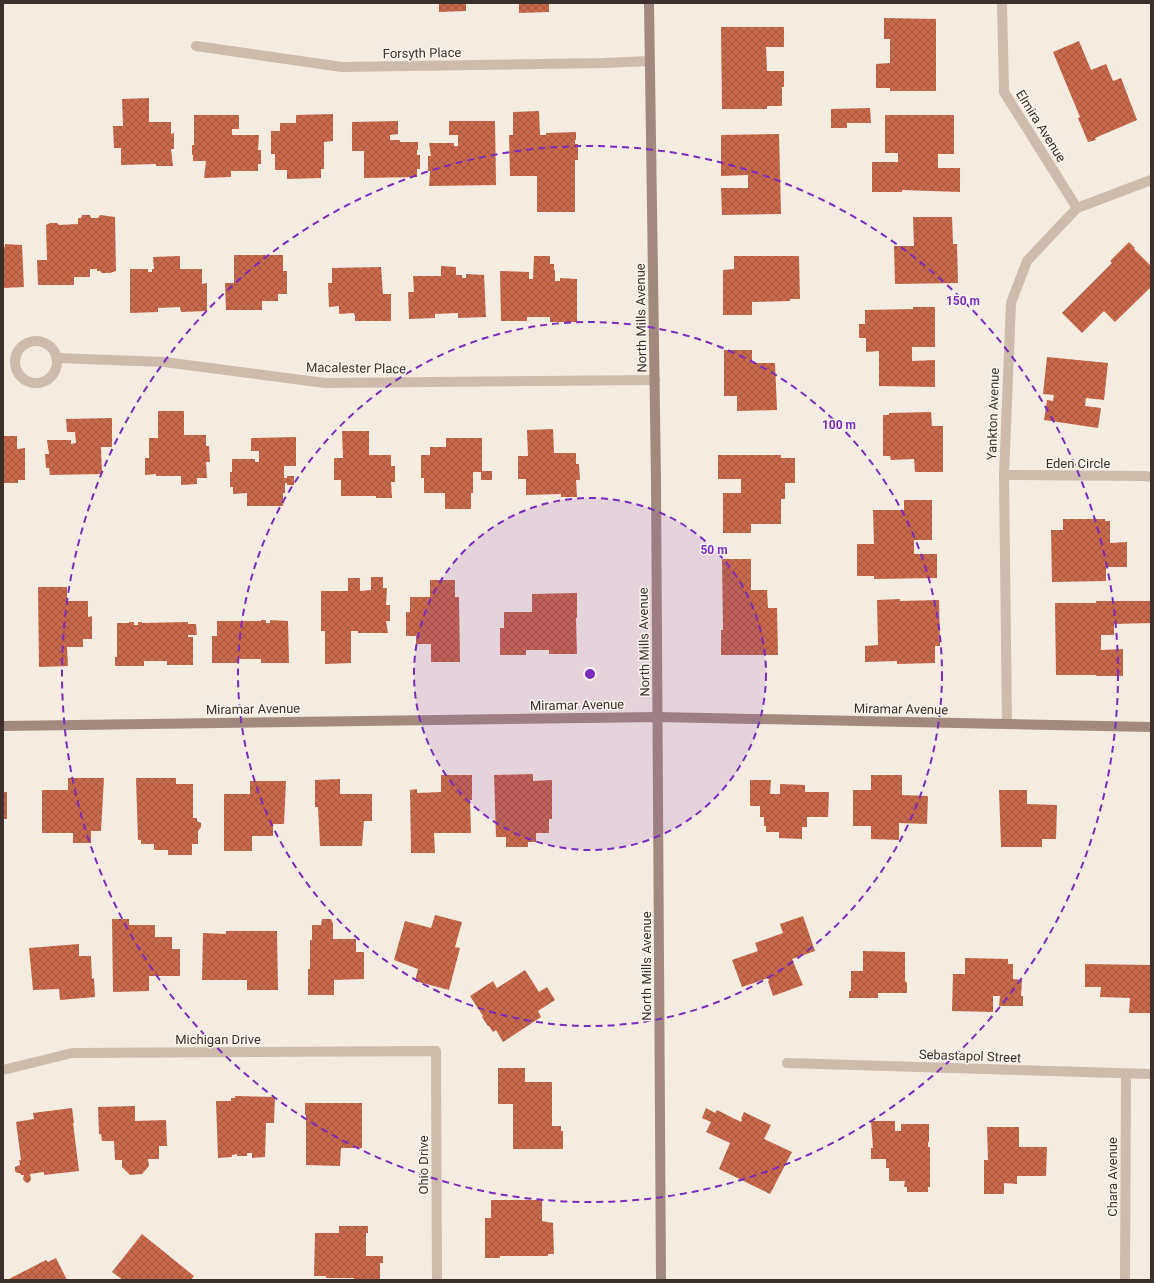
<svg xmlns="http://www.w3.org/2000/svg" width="1154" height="1283" font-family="Roboto,sans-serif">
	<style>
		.building { fill: url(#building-cross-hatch) }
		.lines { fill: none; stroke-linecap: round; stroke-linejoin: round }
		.street { stroke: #cdbbac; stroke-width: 10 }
		.secondary { stroke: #a18a7d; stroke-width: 10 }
		.ring { fill: none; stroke: #7b2cbf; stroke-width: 2; stroke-dasharray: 7 5 }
		.labels { text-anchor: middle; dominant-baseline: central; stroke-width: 3; stroke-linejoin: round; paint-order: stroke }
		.street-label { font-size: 13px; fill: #3b302b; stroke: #fbf5ee }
		.centre { fill: #7b2cbf; stroke: #fbf5ee; stroke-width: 2 }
		.ring-label { font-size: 12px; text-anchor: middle; font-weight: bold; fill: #7b2cbf; stroke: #fbf5ee; stroke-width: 3; stroke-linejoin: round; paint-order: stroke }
	</style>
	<defs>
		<pattern id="building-cross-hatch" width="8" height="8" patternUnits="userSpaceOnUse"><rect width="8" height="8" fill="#c8694b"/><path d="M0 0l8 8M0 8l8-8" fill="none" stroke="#a4573f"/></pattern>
	</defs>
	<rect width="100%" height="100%" fill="#f4ebe1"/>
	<g class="building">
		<path d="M439,3H466V11L439,12Z"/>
		<path d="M519,3H549V12L519,13Z"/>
		<path d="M884,18L936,19V91H890V88H876V64L890,63V39H884Z"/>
		<path d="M721,27H784V47H766L767,71H784V87H782V106H767V109H722Z"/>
		<path d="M1079,41L1091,70L1106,64L1113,81L1121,78L1137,120L1095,138L1096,140L1088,142L1078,118L1080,117L1053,52Z"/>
		<path d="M149,98V122H171V134L174,133V149H171L173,166H156V164L121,165V148H114L113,126H123L122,99Z"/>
		<path d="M870,108L871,123H847V128H831V109Z"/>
		<path d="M539,111L540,135H546V133L576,132V140H575V144H578V160H575V212H537V176H510L509,135H513V112Z"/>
		<path d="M333,114V141L324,142V169H321V178L287,179V170H275V154H271V131H280V123H296V115Z"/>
		<path d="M194,115H239V129H232V135H259L258,150H261V164H258V171H231V177L204,178L206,161H193V155H192V145H194Z"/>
		<path d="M885,115H954V154H938V168H960V192L902,190V192H872V162H898V153H885Z"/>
		<path d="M398,121V134L390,135V140H400V142H418V150H417V155H420V169H417V177L364,178V151H352V122Z"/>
		<path d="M449,121H495L496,185L429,186L430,171H428V156H431L429,143H454V146H458V135H449Z"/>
		<path d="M779,134L781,214L722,215L721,188H748V175L721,176V135Z"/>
		<path d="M82,215H90L91,218H98L100,215L115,217L116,271L110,273H102L100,271H97V269H90V277H74V285H38L37,260H47L46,225L50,223H57L59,225L78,224V218H81Z"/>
		<path d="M913,217H952L953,244H957L958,283L895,284L894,246H914Z"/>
		<path d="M1129,242L1135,248L1134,249L1151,266V287L1115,322L1104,311L1082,333L1062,313L1112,263L1110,261Z"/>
		<path d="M5,244L22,245L24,287L3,288V247H5Z"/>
		<path d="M234,255H283V271H287V294H278V301H262V310H226L225,283H234Z"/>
		<path d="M180,256V269H202V284L207,283V311L181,312L180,307L158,308V312L130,313V269H148V272H152V269H154L153,257Z"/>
		<path d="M534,256H550V264H554V270H555V281H560V278L577,279V322H550V317H527V321H501L500,271L529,272V279H533Z"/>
		<path d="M734,256H799L800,299H790V301L752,302V315H723V270L734,269Z"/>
		<path d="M441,266L456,267V275H462V278H466V274L484,275L486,317L458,318V313L435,314V318L409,319L408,292H414L413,276H441Z"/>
		<path d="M381,267L383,294H391V321H355V315H354V313L339,314V306L329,307L328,283H332V268Z"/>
		<path d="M913,307H935V347H912V361L935,360V387L879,386V351L866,352V338H859V324H865V310L913,309Z"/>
		<path d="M724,350H752V363H775L777,410L737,411V396H724Z"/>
		<path d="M1047,357L1108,363L1104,400L1086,398L1085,406L1101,408L1098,428L1044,420L1047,400L1053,401L1054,395L1043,394Z"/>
		<path d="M158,411H184V435H206V446H209L210,462H206L207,478H197V484L181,485V476H156V474L145,475V458H149V438H158Z"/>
		<path d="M931,412L932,426H943V472H915L914,459L891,460L890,456H883V415H889V413Z"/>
		<path d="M112,418V447H101L102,474L50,475L49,468H46L45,454H49L47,440H71V444L76,443L75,432H67L66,419Z"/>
		<path d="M553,429L554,453H576V464H579L580,480H576L577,497H561V494L526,495V479H518V456H528L527,430Z"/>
		<path d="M342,431H369V455H391V466H395V482H391L392,498H376V496H341V480H334V458H343Z"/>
		<path d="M3,436H17V449L25,448V480H18V483H3Z"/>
		<path d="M296,437V466H284V478H287V476H294V485H287V483H285V493H283V506H247V493L233,494V487H230V472H232V459H255V462H259V451H251V438Z"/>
		<path d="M446,438H482V471H492V480H481V472H473V493H471V509H445V493H424V478H421V455H430V447H446Z"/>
		<path d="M718,455H781V458H795V483H785V499H781V524H751V533H723V493H741V479H718Z"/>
		<path d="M904,500H932V540H914V554H937V578L874,579V576H857V544H874L873,510H904Z"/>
		<path d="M1063,519H1105V521H1110V543L1127,542V567H1106V581L1052,582L1051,530H1063Z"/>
		<path d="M722,559H751V590H767L768,608H777L778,655H721V630H723Z"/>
		<path d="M371,577H383V588H387L386,605H390V621H386L388,633H358V631H351V663L325,664V631H321V591H348V578H360V591L371,590Z"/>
		<path d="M430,580H455V597H459L460,662H431V644H416V636H406V612H410V597H430Z"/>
		<path d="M38,587H67V601H88V617L92,616V639H83V647H67L68,666L39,667Z"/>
		<path d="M577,593V618H576L577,654H549V650H526V655H500V628H504V612H532V594Z"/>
		<path d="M900,599V601L939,600L940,646H935V663L897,664V661L865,662V646L878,645L877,600Z"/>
		<path d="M1096,601H1151V623L1114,624V635H1101V650L1123,649V676H1096V675H1056L1055,603H1096Z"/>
		<path d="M261,620H266V623H270V620L288,621L289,663H261V659H238V663H212V636H217V621H261Z"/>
		<path d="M129,622H134V625H138V622H142V623L188,622V624H196L197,635H188V637H193V665H167V661H144V666H115V657H117V623H129Z"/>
		<path d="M533,774V781L552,780V819H549V833H536V842H528V847H506V837H496L494,775Z"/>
		<path d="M441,775H472V800H470L471,833H434L435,853H411L410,790L417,789V793L441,792Z"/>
		<path d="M871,775H902V795L928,796L927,824L899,823V840L871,839V826H853V790H871Z"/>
		<path d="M68,778H104L101,831H91V843H73V833H42V790H68Z"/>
		<path d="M136,778H176V784H193V818H197V821L201,823V827L198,831V844H192V855H168V850H154V844H141V840H138Z"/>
		<path d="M340,779V794H372V821H364L362,846H320L318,807H315V780Z"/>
		<path d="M750,780H771L770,794H780V784L805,785V792H829L828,817H807V827H802V839L779,838V832H766V826H764V817H760V806H750Z"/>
		<path d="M250,781H286L284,824H273V836H252V851H224V794H250Z"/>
		<path d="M999,790H1027V804L1057,805L1056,839H1042V847H1001Z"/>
		<rect x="3" y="792" width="4" height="27"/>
		<path d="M435,915L462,922L455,947L460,948L449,990L415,981L418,969L394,960L405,921L431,928Z"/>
		<path d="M803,916L815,951L792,959L803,985L773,996L768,981H769L768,978L742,987L732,960L758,951L755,943L783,933L780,924Z"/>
		<path d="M112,919H129V925H155V937H172V949H180V976H149V991L113,992Z"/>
		<path d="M322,919H331L333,924V939H356V952H364V979L334,980V995H308V969H310V940H312V925H321Z"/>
		<path d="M226,931H277L278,990H247V980H202L203,933L226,934Z"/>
		<path d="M79,944V956H91L92,979L94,978L95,997L60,1000L59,989L33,990L29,948Z"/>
		<path d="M863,951L905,952V981L907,983V993H878V998H849V991H851V971H863Z"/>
		<path d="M965,958L1008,959V964H1013V979L1022,980L1021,996H1023V1006H999L1000,996H993V1012L952,1011L953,974H965Z"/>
		<path d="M1085,964L1151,965V1013H1129L1130,998L1100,997L1101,987H1085Z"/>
		<path d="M525,970L539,992L547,987L555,1000L538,1011L541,1017L503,1042L496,1030L493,1032L489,1026H488L482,1017L483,1016L470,996L493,981L497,988Z"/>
		<path d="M498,1068H525V1082H552V1126H561V1131H563V1149H513V1104H498Z"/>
		<path d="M235,1096L275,1097L274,1123H266L265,1157L252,1158V1153H247V1156H237V1154L232,1155V1157L218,1158L216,1101H231V1098H235Z"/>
		<path d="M305,1103H362V1148H341L340,1166L306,1165V1115H305Z"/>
		<path d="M135,1106V1121L166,1120L167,1146H159V1159H148L149,1166L142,1174L130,1175L122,1167V1160H115L114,1141H102L101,1134H99L98,1107Z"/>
		<path d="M72,1108L74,1123H73L79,1171L44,1175V1172L30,1174L31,1180L28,1183L25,1182L23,1179L24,1175H21L20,1173H17L15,1171V1167L20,1165L19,1160H21L16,1122L34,1119L33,1113Z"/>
		<path d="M706,1108L715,1113L717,1110L741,1122L742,1120L741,1119L744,1112L771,1125L764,1139L792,1152L770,1194L719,1169L730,1143L706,1132L711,1122L702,1118Z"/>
		<path d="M871,1121H895V1131H901V1124H929V1142H928V1147H930V1187H928V1192H907V1187H904L905,1181H889V1168H886V1159H871V1148H873Z"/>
		<path d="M987,1127H1019V1147H1047L1046,1176H1017V1184L1004,1183V1194H984V1160H988Z"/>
		<path d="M491,1200H542V1221L553,1223L554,1254H548V1256H500V1258H485V1218H491Z"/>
		<path d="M339,1226H368V1233H366V1256H383V1263H380V1280H354V1278H326V1276H314L315,1233H339Z"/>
		<path d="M142,1234L194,1276L191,1280H123L112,1272Z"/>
		<path d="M56,1258L67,1280H7L46,1260L48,1262Z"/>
	</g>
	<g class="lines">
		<g class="street">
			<path d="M1002,3L1004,92L1077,208"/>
			<path d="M196,46L342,67L605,63L649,61"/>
			<circle cx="36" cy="362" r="21"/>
			<path d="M57,358L164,362L325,383L655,380"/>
			<path d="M1004,475L1145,476L1151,477"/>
			<path d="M1007,724L1004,475L1011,303L1027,261L1077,208L1151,180"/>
			<path d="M787,1063L1151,1074"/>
			<path d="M3,1070L72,1053L436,1051L437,1280"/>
			<path d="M1125,1280L1126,1074"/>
		</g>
		<g class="secondary">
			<path d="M649,3L656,480L661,1280"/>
			<path d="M3,726L658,717L1151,727"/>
		</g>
	</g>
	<circle cx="590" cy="674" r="176" fill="#7b2cbf" fill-opacity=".12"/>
	<g class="ring">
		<circle cx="590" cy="674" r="176"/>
		<circle cx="590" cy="674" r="352"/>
		<circle cx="590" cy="674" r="528"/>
	</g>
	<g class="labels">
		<g class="street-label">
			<text transform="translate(422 53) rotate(-1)">Forsyth Place</text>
			<text transform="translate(1041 126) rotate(58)">Elmira Avenue</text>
			<text transform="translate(641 318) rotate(-91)">North Mills Avenue</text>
			<text transform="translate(356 368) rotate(1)">Macalester Place</text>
			<text transform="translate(993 414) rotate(-88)">Yankton Avenue</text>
			<text x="1078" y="463">Eden Circle</text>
			<text transform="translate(644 642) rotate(-91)">North Mills Avenue</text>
			<text transform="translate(577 705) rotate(-1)">Miramar Avenue</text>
			<text transform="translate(253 709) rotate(-1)">Miramar Avenue</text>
			<text transform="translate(901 709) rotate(1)">Miramar Avenue</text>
			<text transform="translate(646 966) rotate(-90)">North Mills Avenue</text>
			<text x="218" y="1039">Michigan Drive</text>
			<text transform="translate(970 1056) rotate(2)">Sebastapol Street</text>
			<text transform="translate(423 1165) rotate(-90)">Ohio Drive</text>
			<text transform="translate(1112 1177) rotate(-90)">Chara Avenue</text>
		</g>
	</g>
	<circle cx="590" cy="674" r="6" class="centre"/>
	<g class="ring-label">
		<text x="963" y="305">150 m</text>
		<text x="839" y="429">100 m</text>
		<text x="714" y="554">50 m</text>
	</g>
	<rect width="1154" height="1283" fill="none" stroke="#3b302b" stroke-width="8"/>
</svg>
